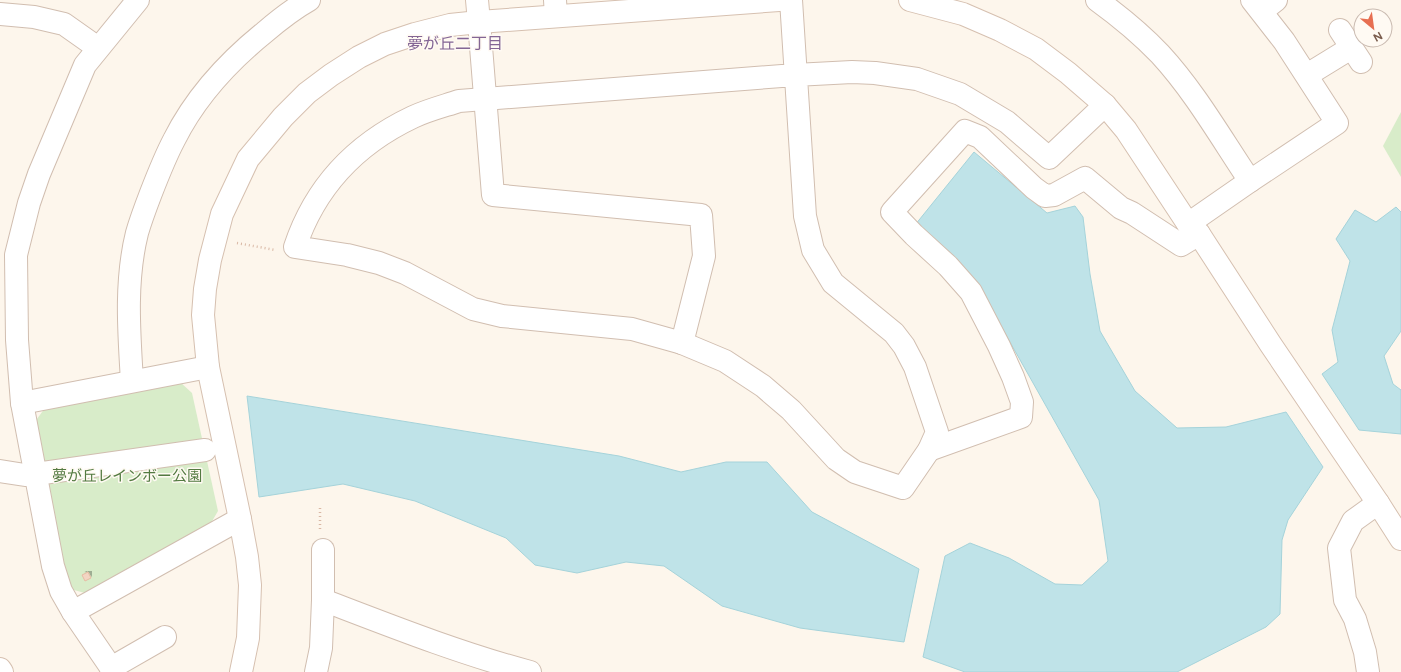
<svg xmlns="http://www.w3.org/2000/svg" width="1401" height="672" font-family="Figtree,'Noto Sans JP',sans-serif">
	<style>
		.green { fill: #d8ecc9 }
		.water { fill: #bfe3e8; stroke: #a5d3da }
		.building { fill: #f3d5c3; stroke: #e6bba3; filter: url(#shadow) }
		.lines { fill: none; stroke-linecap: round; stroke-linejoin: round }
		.street-casing { stroke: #d1beb0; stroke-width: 24 }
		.secondary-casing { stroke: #d6c0b0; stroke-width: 24 }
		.path { stroke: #d9b8a5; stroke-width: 2.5; stroke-dasharray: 1 3; stroke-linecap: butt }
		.street { stroke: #fff; stroke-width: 22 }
		.secondary { stroke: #fff; stroke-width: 22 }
		.labels { text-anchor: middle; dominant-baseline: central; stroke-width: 3; stroke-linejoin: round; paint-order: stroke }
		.park-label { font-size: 15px; fill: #537a41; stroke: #fffaf3 }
		.neighbourhood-label { font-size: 16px; fill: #846695; stroke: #fffaf3 }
	</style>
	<defs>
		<filter id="shadow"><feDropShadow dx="3.5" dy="-3.5" stdDeviation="0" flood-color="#0004"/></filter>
	</defs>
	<rect width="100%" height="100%" fill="#fdf6ec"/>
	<g class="green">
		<path d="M1401,112V177L1383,146Z"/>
		<path d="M180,382L192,393L218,511L211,523L85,593L70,589L60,559L34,423L45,408Z"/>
	</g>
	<g class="water">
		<path d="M974,152L1047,213L1075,206L1083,217L1090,274L1100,331L1135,391L1177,428L1226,427L1286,412L1323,467L1288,520L1282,540L1280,614L1266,627L1177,672H965L923,657L945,556L970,543L1009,558L1055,584L1082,585L1108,561L1099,500L975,280L915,225Z"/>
		<path d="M1396,207L1401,212V331L1384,356L1393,384L1401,390V434L1359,430L1322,374L1338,362L1332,330L1350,261L1336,239L1355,210L1376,222Z"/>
		<path d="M247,396L619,456L681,472L726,462H767L812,512L919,569L904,642L800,628L722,606L664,566L626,562L577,573L535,565L506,538L415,501L343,484L259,497Z"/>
	</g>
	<path class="building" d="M88,572L91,578L85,581L82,575Z"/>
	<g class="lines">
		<defs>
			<g id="street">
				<path d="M555,0L556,16"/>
				<path d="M791,0L805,216L813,250L833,283L894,333L904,346L915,367L937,432L929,450L903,488L855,472L836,459L791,410L763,386L725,361L682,343L632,329L502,316L473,309L405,273L379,263L347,255L295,247C315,187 356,144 413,117C428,110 444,106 459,101L795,75L852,72L875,73L917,79L960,94L1007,122L1049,158L1105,105"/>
				<path d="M1097,0C1119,16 1141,34 1160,54C1195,92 1221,138 1250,181"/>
				<path d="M1262,11L1276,0"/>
				<path d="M0,14L34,17L64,24L98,48"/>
				<path d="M479,22L493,195L701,215L704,256L682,343"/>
				<path d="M1340,30L1361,62"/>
				<path d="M1307,75L1351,48"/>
				<path d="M1188,224L1250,181L1337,123L1284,41L1252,0"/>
				<path d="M132,381C129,332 125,281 137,233C141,219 146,206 151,193C158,175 165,157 174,140C195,98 229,61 265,32C279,20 293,9 309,0"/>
				<path d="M22,403L208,367"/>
				<path d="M929,450L1021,417L1022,402L1013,377L999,346L971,292L948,266L914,235L892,212L965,131L980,137L1034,188L1045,196L1054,195L1085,178L1121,208L1132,213L1181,245L1199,234"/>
				<path d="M0,471L25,475L36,474L205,450"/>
				<path d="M323,550V600"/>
				<path d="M73,612L240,519"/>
				<path d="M111,668L165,637"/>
				<path d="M114,672L73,612L61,591L53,566L22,403L17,340L16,255L29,203L39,174L85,65L138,0"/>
				<path d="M316,672L321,648L323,600C391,626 459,653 530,672"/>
				<path d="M1368,672L1365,652L1355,619L1345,600L1339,548L1353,521L1378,503"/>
			</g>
			<g id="secondary">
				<path d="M477,0L479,22"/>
				<path d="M910,0L963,14L1000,30L1036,49L1068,73L1105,105L1126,130L1188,224L1199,234L1271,345L1378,503L1401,539"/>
				<path d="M0,669L2,672"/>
				<path d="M241,672L248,638L250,585L247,557L240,519L208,367L203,315L205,289L210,260L222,214L248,159L283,117L307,93L331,75L359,57L385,44L415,34L450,25L479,22L779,0"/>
			</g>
		</defs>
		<use href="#street" class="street-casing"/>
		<use href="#secondary" class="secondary-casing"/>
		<g class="path">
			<path d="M237,243L275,250"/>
			<path d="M320,508V530"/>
		</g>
		<use href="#street" class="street"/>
		<use href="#secondary" class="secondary"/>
	</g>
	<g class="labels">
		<g class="park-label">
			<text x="127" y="476">夢が丘レインボー公園</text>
		</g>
		<g class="neighbourhood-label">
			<text x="455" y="43">夢が丘二丁目</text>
		</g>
	</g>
	<g transform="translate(1373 28) rotate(151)"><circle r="19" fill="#fffaf3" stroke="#cabbb1"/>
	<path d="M0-3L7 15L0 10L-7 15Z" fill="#e76f51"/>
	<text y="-6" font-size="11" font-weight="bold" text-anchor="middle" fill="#7a5c4d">N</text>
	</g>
</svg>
